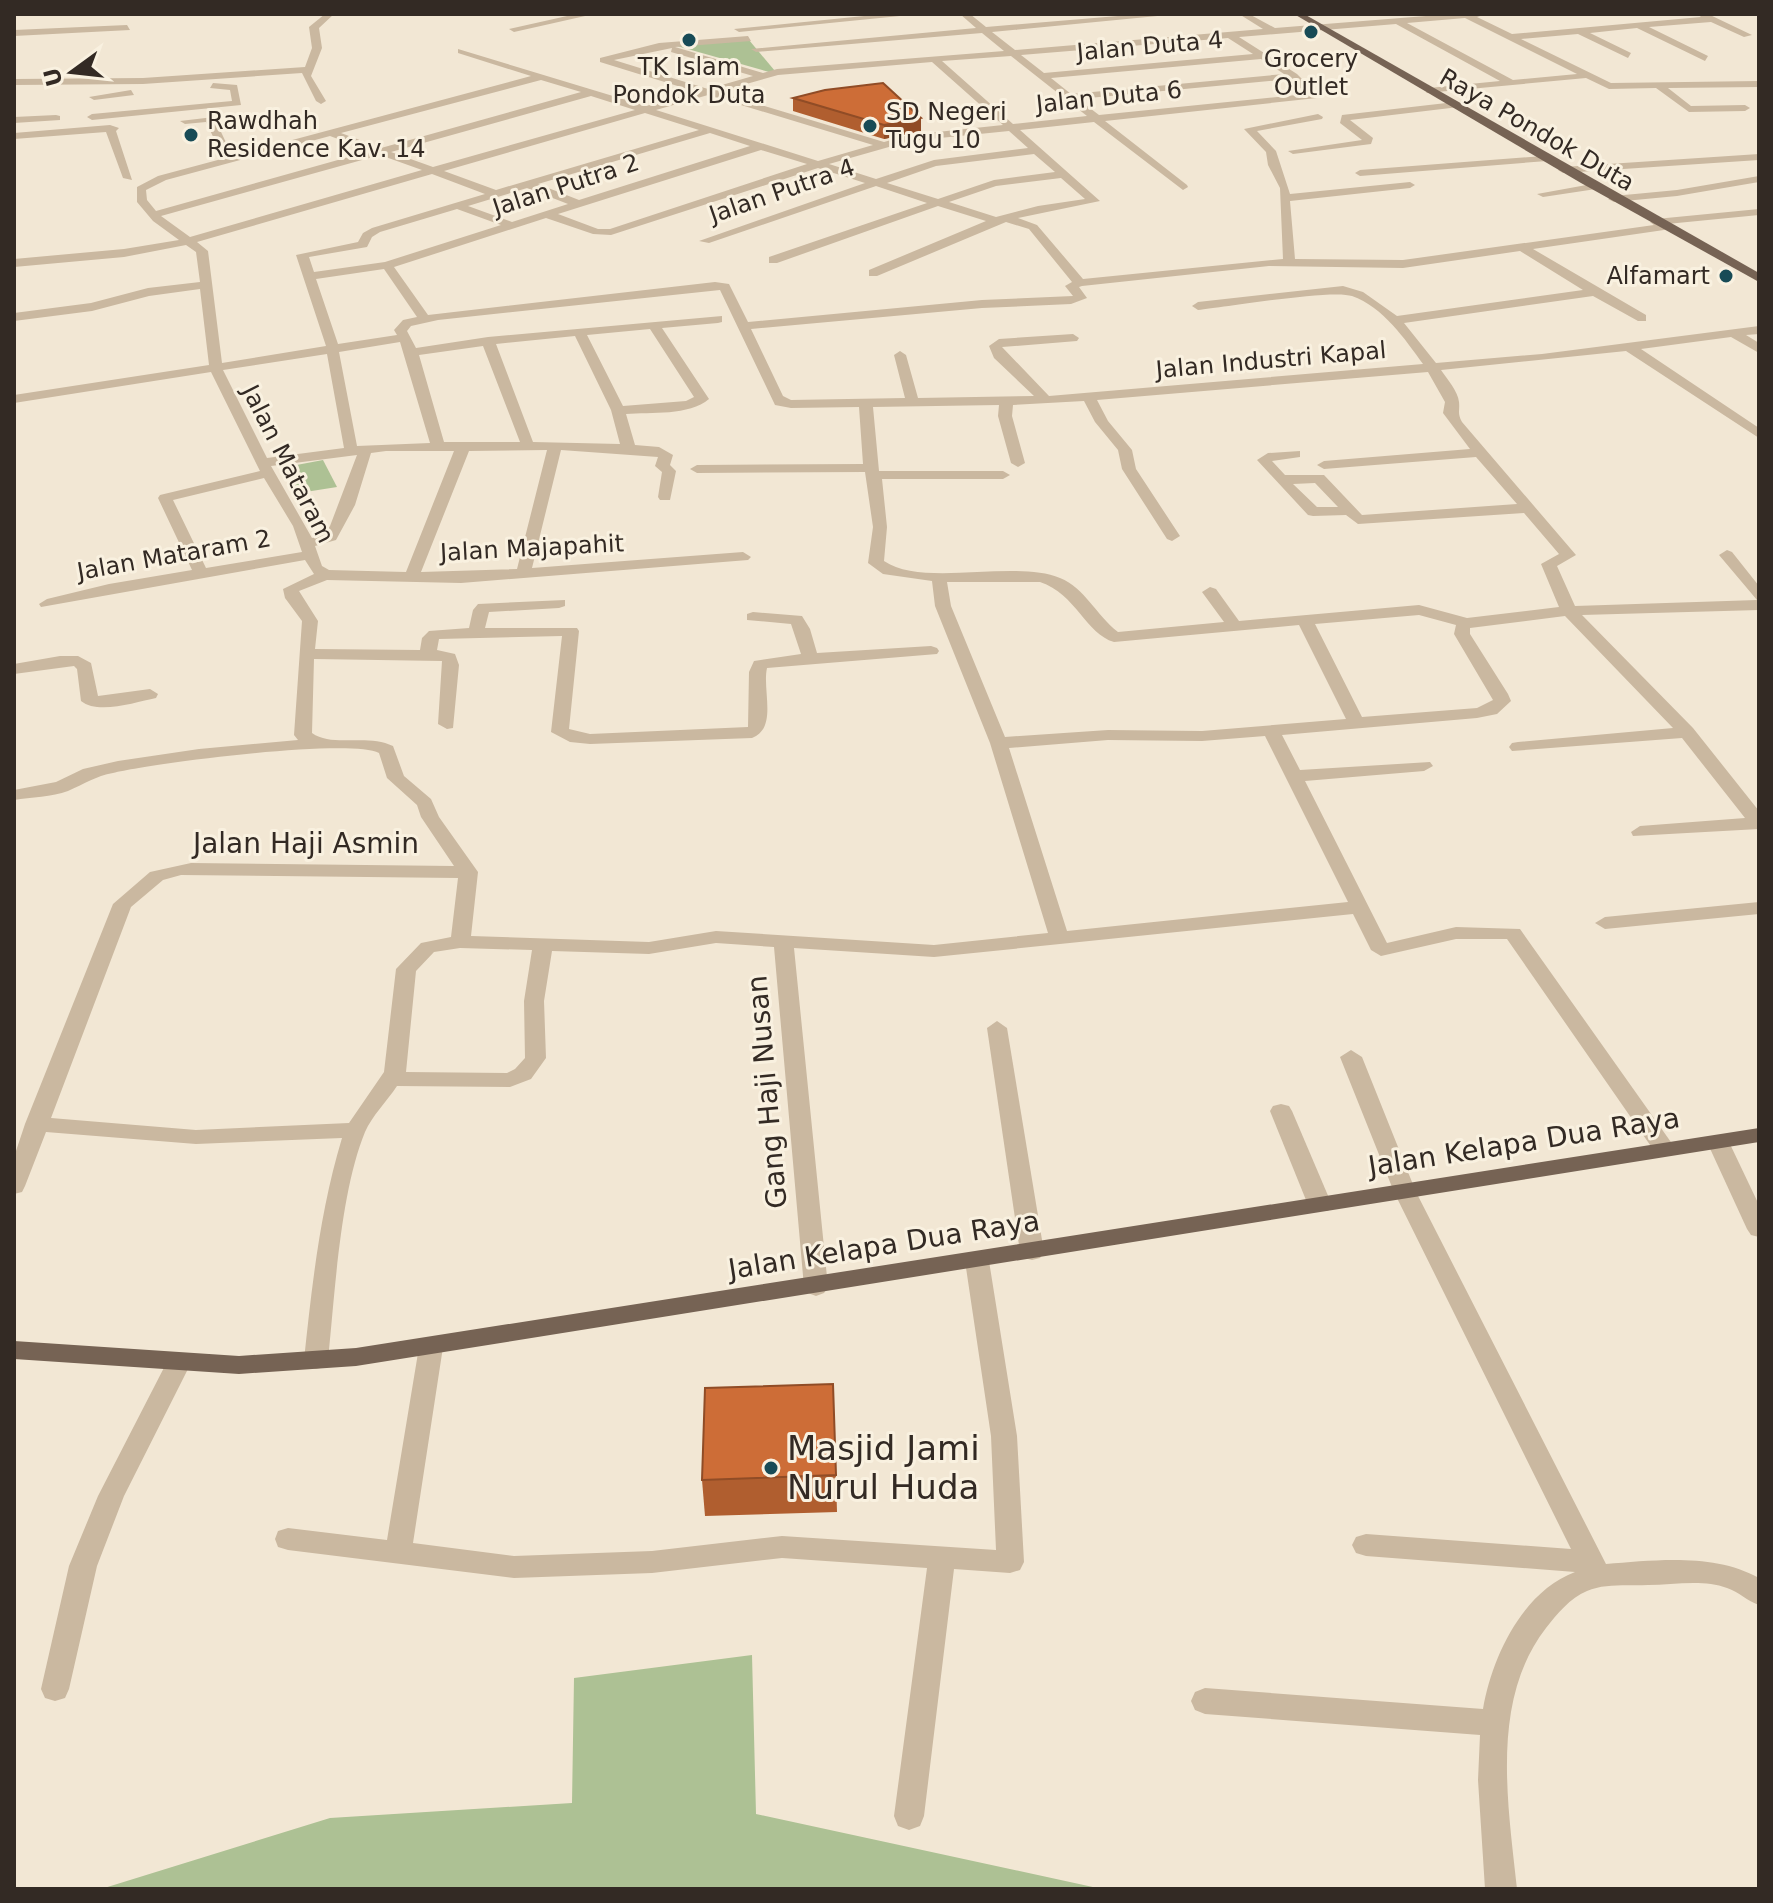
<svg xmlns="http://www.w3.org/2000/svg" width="1773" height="1903" font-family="'DejaVu Sans',sans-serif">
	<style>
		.green { fill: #adc194 }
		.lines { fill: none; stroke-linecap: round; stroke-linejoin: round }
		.minor { fill: #cab8a0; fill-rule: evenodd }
		.major { fill: #766354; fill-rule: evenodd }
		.wall { fill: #b05e2f }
		.shaded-wall { fill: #904c26 }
		.building { fill: #cd6d37; stroke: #904c26; stroke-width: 2 }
		.poi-dot { fill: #184b56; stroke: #f9f1e0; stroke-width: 3 }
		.labels { text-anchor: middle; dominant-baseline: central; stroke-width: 6; stroke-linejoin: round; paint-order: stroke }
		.far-street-label { font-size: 24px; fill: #332a24; stroke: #f9f1e0 }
		.far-poi-label { font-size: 24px; fill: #332a24; stroke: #f9f1e0 }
		.street-label { font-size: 28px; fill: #332a24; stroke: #f9f1e0 }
		.near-poi-label { font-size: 34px; fill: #332a24; stroke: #f9f1e0; text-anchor: start }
	</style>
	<rect width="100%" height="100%" fill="#f2e7d4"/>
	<g class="green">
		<path d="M749,40L775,71L769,72L677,46Z"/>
		<path d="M323,460L337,487L299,493L286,467Z"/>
		<path d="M752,1655L756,1814L1102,1889H101L330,1818L572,1803L574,1678Z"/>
	</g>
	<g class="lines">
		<g class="minor">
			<path d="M325,14H334L319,28L322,48L311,76L326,101L321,104L316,101L302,73L143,84L14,85V79L143,78L305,67L312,48L309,27Z"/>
			<path d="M576,14H594L514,32L509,29Z"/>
			<path d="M884,14H920L739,32L734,29Z"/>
			<path d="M960,14H970L986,27L1142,14H1178L992,32L1015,50L1263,29L1239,14H1249L1275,28L1451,14H1487L1477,17L1512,34L1701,17L1697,14H1708L1752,35L1744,37L1711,22L1649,27L1708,56L1705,61L1637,28L1590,33L1631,53L1628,58L1578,34L1521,39L1611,83L1759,81V87L1668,88L1691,106L1745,105L1750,108L1745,111L1689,112L1656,88L1609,89L1586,78L1426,93L1429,88L1500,81L1396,24L1239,37L1297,74L1317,94V98L1105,121L1187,185L1188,187L1183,190L1094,122L1020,130L1100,201L1018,218L1037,225L1083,279L1283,259L1280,188L1268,165L1266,152L1244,129L1318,114L1323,117L1322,119L1257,131L1276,151L1290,194L1410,182L1415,185L1410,188L1290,201L1295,259L1403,260L1654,225L1650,222L1656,219L1759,209V215L1667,224L1670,227L1664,230L1533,249L1646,315V321H1638L1593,296L1404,323L1436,363L1542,354L1759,326V334L1746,335L1759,343V353L1731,337L1641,349L1759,428V438L1626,351L1441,370C1447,379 1458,391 1459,402C1460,411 1457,413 1462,422L1576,555L1557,566L1575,606L1757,600L1719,555L1727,550L1732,552L1759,586V610L1582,615L1693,728L1759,811V829L1633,836L1631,832L1640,826L1745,818L1682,738L1512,751L1509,747L1512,743L1518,742L1673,728L1565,616L1470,628V634L1508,694L1511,701L1497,714L1477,718L1282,735L1300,770L1430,762L1433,766L1424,771L1305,781L1387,943L1456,927L1520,929L1673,1145L1676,1150L1673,1155H1657L1507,939H1456L1381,956L1371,950L1353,914L934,957L794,948L828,1287L824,1293L816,1296L808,1293L804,1287L774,947L716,943L649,954L552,951L544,1001L546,1058L531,1079L510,1087L397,1086C387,1101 372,1116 365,1132C340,1193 335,1293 328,1360L325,1367L316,1369L307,1367L304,1360C312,1285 320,1211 342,1138L196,1144L46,1132L25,1186L22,1192L14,1194V1157L25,1124L113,904L150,872L191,863L454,866L421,817L417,805L387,778L379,753C349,738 153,763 113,773C96,776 84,784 68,791C52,797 31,797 14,800V790L56,782L83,769L118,761L199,749L298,740L294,735L302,621L285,598L283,589L314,574L305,560L41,607L39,604L47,599L109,584L192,570L158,498L160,495L260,471L211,372L14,403V395L209,365L200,289L149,296L92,311L14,321V313L91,303L148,288L200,282L196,252L186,245L124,257L14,267V259L124,249L179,240L153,221L137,202V187L158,176L531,76L458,53V49L646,106L697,92L600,62V58L659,43L748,36L751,41L675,47L763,73L777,69L1004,51L982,33L756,52L751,49L976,28ZM1465,18L1577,74L1513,80L1407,23ZM1228,38L1253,54L1044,73L1021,55ZM672,48L671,52L753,76L708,89L614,60ZM1011,56L1087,116L1013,124L942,61ZM1261,59L1284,74L1071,94L1051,78ZM932,62L1003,125L909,135L884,142L718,92L778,75ZM1292,79L1306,94L1099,115L1078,99ZM541,80L581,92L381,148L341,133ZM708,95L873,145L818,161L656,110ZM591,96L635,110L433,167L391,152ZM645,113L699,130L496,190L444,171ZM1009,131L1028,148L934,160L876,179L829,164L910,141ZM710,133L750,146L579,200L538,184ZM330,136L370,151L156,211L147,200L146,190L166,180ZM761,150L807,164L610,229H598L558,214ZM1034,154L1055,172L994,180L938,199L887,183L936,166ZM380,155L422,170L190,237L161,216ZM818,168L865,183L699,241L709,243L876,186L927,203L769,257V263H777L938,206L986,221L869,270V276H877L1006,222L1029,229L1072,282L1065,286L1073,296L982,300L748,322L729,284L715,282L428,315L394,267L546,218L593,234L611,235ZM432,174L485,194L372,228L363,233L358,242L296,255L326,346L222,363L208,251L197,242ZM1061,178L1085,199L1038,206L996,217L949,202L996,186ZM527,188L568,204L512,222L468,206ZM457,209L501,225L385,262L314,272L309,257L367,247L372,237L380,232ZM1520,251L1583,290L1397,316L1363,292L1343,286L1198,302L1192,306L1198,310C1227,307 1332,289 1352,296C1383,307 1405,339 1423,364L1049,396L1002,347L1077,341L1079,338L1073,334L999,339L989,346L994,358L1034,396L918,398L906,355L900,351L894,355L905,398L791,400L783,396L751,329L982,308L1071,304L1087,298L1079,287L1082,286L1269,266L1403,268ZM384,269L417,317L403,320L394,330L397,335L338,344L316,279ZM720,290L775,405L791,408L859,407L863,464L697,465L690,469L697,473L865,472L873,527L868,563L883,574L932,581L935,606L990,743L1048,933L934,945L716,931L649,942L471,936L478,872L439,817L431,799L404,776L393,746C367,733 333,748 312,733L314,659L442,661L438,724L447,729L453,728L459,665L455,654L437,650L439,639L562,636L551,732L570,742L590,744L752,738C778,728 762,690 767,668L937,654L939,651L937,648L931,646L817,653L810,629L802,616L753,612L747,614V620L791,624L801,654L754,661L749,672L748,727L590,734L569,729L579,631L577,628H485L489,612L559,608L565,606V600L478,604L473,610L469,628L429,631L422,638L420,650L315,649L318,621L299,591L327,580L461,583L748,560L751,557L743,552L532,568L561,450L658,457L655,466L662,472L658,497L660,500H670L676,471L670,465L673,455L659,447L635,445L626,414C651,412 689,416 709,399L662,328L718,323L722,322V316L488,337L416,348L407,331L411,326L438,320ZM650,329L694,397L686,401L623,406L587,335ZM575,336L611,410L620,444L533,442L496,344ZM400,342L430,443L357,446L339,352ZM483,346L520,442H444L419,355ZM327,354L344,448L267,458L223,370ZM1428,372L1445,402L1443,413L1470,449L1324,461L1317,465L1324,469L1476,457L1517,504L1362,515L1324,475H1285L1272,461L1300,457V451L1268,453L1257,460L1308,515L1313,516L1346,515L1358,524L1524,513L1559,554L1541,564L1559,607L1467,618L1419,605L1239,621L1216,589L1210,587L1202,592L1224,622L1118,632C1096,615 1085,588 1060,578C1014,559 923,588 884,561L887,527L882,479H1003L1010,475L1003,471H879L873,407L999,405L998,416L1011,463L1018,467L1025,463L1012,416L1013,405L1084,401L1095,422L1118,450L1122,469L1167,539L1172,541L1180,536L1136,469L1132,450L1108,421L1097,400ZM547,450L517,569L421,572L469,451ZM386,451H454L406,572L329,570L322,566L315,546L336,540L355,505L371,453ZM357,455L330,526L325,534L312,538L271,466ZM264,478L293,526L302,552L206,568L173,500ZM1315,483L1338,507H1317L1293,484ZM947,582H1040C1076,594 1086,634 1114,642L1299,625L1346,719L1202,731L1108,730L1005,737L951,606ZM1419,615L1456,625L1454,634L1493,700L1477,708L1362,717L1315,624ZM1265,736L1348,902L1067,931L1009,748L1108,740L1202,741ZM181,875L458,878L451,937L421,943L396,969L384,1072L349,1123L196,1130L51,1118L131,907L163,880ZM460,948L532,950L524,1001L525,1058L515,1069L507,1073L406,1072L416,971L434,952Z"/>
			<path d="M127,25L130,30L14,36V30Z"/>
			<path d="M213,83L237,85L241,105L92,120L87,117L92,114L232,101L230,90L210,88Z"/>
			<path d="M131,90L134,95L94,100L89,97Z"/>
			<path d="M1455,102L1459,107L1350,120L1373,138L1371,144L1293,154L1288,151L1362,140L1340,123L1342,115Z"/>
			<path d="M56,115L60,116V120L14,123V117Z"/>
			<path d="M214,117L229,149L228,151H220L206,122L185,124L180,121Z"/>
			<path d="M110,125L119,128L116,131L132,180L123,178L106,132L14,139V133Z"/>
			<path d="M1759,154V160L1563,173L1558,170L1563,167Z"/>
			<path d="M1543,156L1548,159L1547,161L1360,176L1355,173L1360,170Z"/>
			<path d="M1759,176V182L1677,196L1614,202L1608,199L1614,196L1677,190Z"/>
			<path d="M1592,184L1597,187L1596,189L1543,197L1537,194Z"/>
			<path d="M60,656H78L91,663L98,696L150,689L158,694L156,698C136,702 98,715 81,701L77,669L74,666L14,674V664Z"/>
			<path d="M1759,902V914L1605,929L1595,923L1605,917Z"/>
			<path d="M997,1021L1007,1028L1044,1252L1040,1258L1032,1260L1024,1258L1020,1252L987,1028Z"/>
			<path d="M1351,1050L1362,1057L1416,1192L1606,1564C1655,1560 1715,1553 1759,1578V1605C1747,1601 1739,1592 1727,1588C1703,1579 1673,1585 1648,1585C1628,1586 1605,1583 1587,1591C1570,1598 1557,1614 1546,1628C1490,1700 1508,1804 1517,1889H1485L1478,1780L1480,1735L1205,1714L1195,1710L1191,1701L1195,1692L1205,1688L1483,1709C1492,1657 1522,1592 1575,1572L1366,1556L1356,1553L1352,1545L1356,1537L1366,1534L1571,1549L1394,1192L1340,1057Z"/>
			<path d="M1281,1104L1289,1106L1292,1111L1332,1205L1328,1211H1312L1308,1205L1270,1111L1273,1106Z"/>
			<path d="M1718,1135L1726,1137L1729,1142L1759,1205V1237L1751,1235L1747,1229L1707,1142L1710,1137Z"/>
			<path d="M977,1253L985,1255L989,1261L1017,1436L1024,1562L1020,1570L1010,1573L954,1569L924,1816L920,1826L909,1830L898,1826L894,1816L927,1568L782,1558L652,1573L514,1578L288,1550L278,1547L275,1539L278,1531L288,1528L387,1540L419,1347L422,1341L431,1338L440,1341L443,1347L413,1543L514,1556L652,1551L782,1536L996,1550L991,1436L965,1261L969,1255Z"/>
			<path d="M179,1354L188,1356L191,1363L124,1496L97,1566L69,1689L65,1698L55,1701L45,1698L41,1689L69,1566L98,1496L170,1356Z"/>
		</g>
		<g class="major">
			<path d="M1294,14H1304L1759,273V282L1581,183Z"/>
			<path d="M1759,1128V1142L356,1366L239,1374L14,1359V1341L239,1356L356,1348Z"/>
		</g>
	</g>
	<g class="wall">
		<path d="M793,98L921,118V131L884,139L793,111Z"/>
		<path d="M833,1384L837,1512L705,1516L702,1480Z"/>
	</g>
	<path class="shaded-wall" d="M921,118V131L884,139V125Z"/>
	<g class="building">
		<path d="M883,83L921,118L884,125L793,98L825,90Z"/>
		<path d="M833,1384L836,1475L702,1480L705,1388Z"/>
	</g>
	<g class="poi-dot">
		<circle cx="1311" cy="32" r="8"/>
		<circle cx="689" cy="40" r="8"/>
		<circle cx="870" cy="126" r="8"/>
		<circle cx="191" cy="135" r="8"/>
		<circle cx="1726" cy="276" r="8"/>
		<circle cx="771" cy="1468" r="8"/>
	</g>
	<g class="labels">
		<g class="far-street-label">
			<text transform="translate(1150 46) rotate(-5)">Jalan Duta 4</text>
			<text transform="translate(1109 97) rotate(-6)">Jalan Duta 6</text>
			<text transform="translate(1537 130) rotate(30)">Raya Pondok Duta</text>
			<text transform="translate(566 185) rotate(-18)">Jalan Putra 2</text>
			<text transform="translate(782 191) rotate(-19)">Jalan Putra 4</text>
			<text transform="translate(1271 360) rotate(-5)">Jalan Industri Kapal</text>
			<text transform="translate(288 464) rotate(63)">Jalan Mataram</text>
			<text transform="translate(532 548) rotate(-3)">Jalan Majapahit</text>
			<text transform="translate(174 555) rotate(-10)">Jalan Mataram 2</text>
		</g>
		<g class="far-poi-label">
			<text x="1311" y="59">Grocery<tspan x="1311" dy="28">Outlet</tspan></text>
			<text x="689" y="67">TK Islam<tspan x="689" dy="28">Pondok Duta</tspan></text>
			<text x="886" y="112" text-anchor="start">SD Negeri<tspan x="886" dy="28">Tugu 10</tspan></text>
			<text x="207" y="121" text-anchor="start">Rawdhah<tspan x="207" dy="28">Residence Kav. 14</tspan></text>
			<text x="1710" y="276" text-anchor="end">Alfamart</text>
		</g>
		<g class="street-label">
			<text x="306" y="843">Jalan Haji Asmin</text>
			<text transform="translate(767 1092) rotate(-95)">Gang Haji Nusan</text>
			<text transform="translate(1524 1142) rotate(-9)">Jalan Kelapa Dua Raya</text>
			<text transform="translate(884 1245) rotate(-9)">Jalan Kelapa Dua Raya</text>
		</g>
		<g class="near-poi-label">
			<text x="787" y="1448">Masjid Jami<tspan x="787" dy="39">Nurul Huda</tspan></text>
		</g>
	</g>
	<rect width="1773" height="1903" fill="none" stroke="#332a24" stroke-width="32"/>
	<g transform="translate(72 72) rotate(255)" stroke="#f9f1e0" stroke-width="6" paint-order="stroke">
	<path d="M0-6L14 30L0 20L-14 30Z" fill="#332a24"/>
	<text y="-12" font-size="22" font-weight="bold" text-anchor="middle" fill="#332a24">U</text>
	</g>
</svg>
